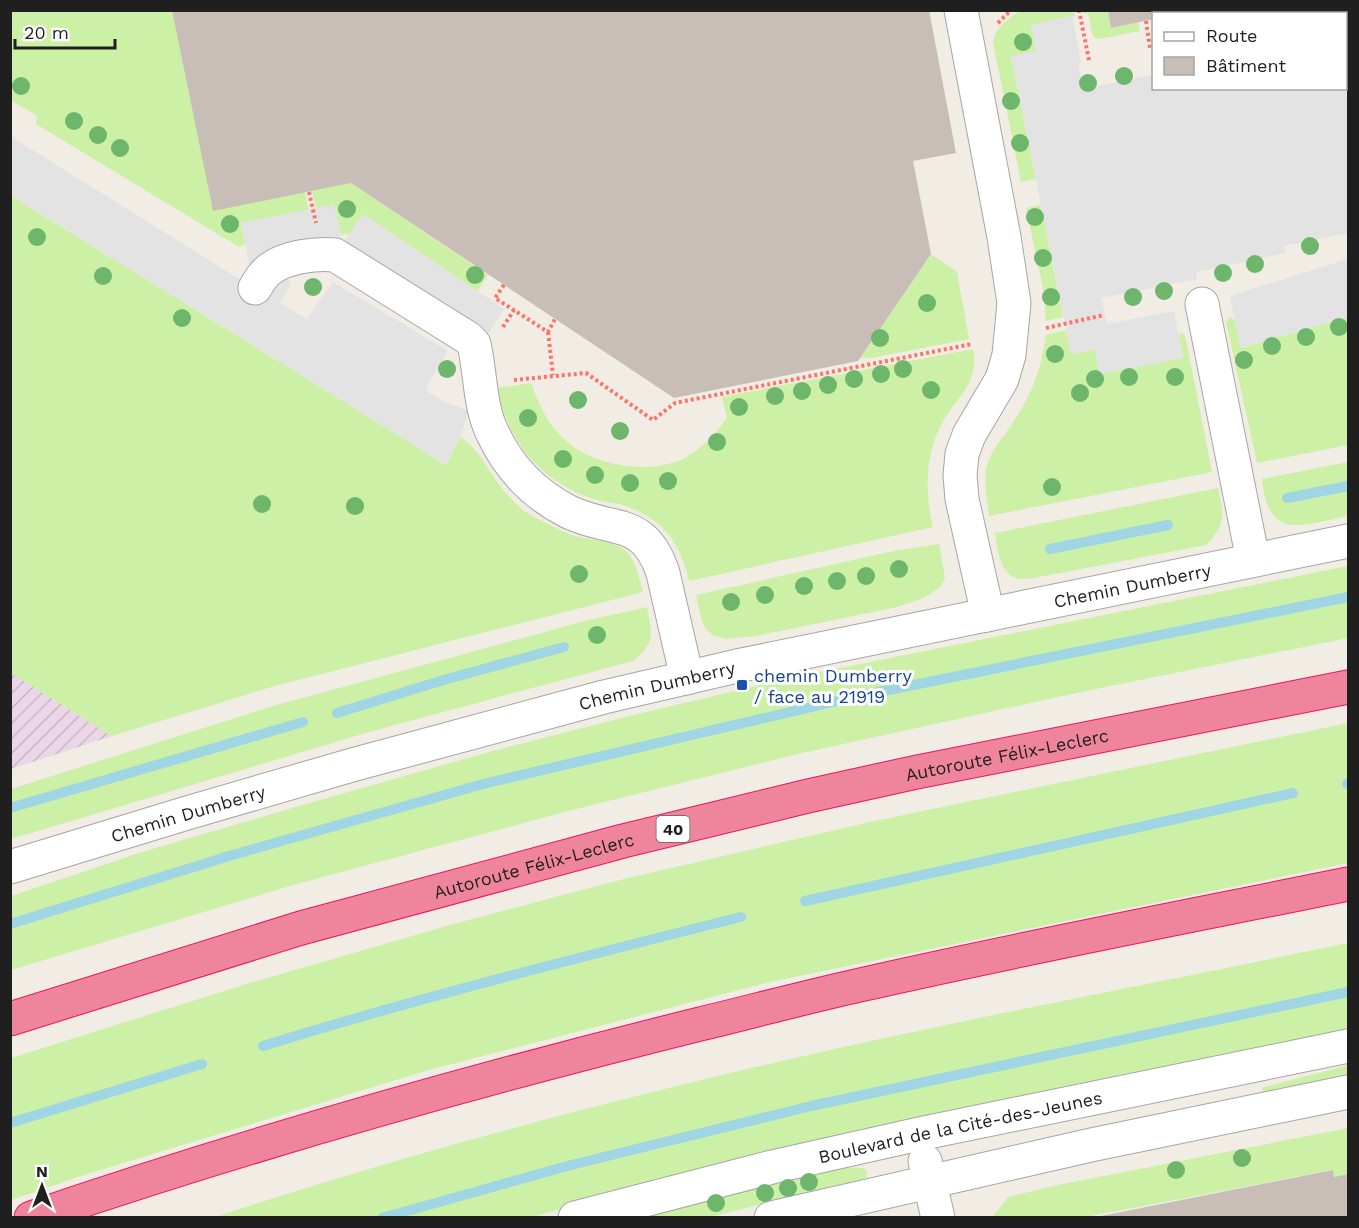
<svg xmlns="http://www.w3.org/2000/svg" width="1359" height="1228" font-family="'Work Sans',sans-serif">
	<style>
		.industrial { fill: url(#industrial-furrows) }
		.grass { fill: #ccf0a5 }
		.parking { fill: #e3e3e3 }
		.lines { fill: none; stroke-linecap: round; stroke-linejoin: round }
		.stream { stroke: #a0d6e3; stroke-width: 10 }
		.building { fill: #c9beb7 }
		.minor-casing { stroke: #a6a6a6; stroke-width: 35 }
		.highway-casing { stroke: #ec1465; stroke-width: 35 }
		.path { stroke: #ff7267; stroke-width: 4; stroke-dasharray: 3 3; stroke-linecap: butt }
		.minor { stroke: #fff; stroke-width: 33 }
		.highway { stroke: #ef859c; stroke-width: 33 }
		.tree { fill: #6db66b }
		.transit-dot { fill: #1a4fb4; stroke: #fff; stroke-width: 2 }
		.labels { text-anchor: middle; dominant-baseline: central; stroke-width: 6; stroke-linejoin: round; paint-order: stroke }
		.shield { fill: #fff; stroke: #626262; stroke-width: 1.5 }
		.shield-label { font-size: 16px; font-weight: bold; fill: #1f1f1f }
		.street-label { font-size: 18px; fill: #1f1f1f; stroke: #fff }
		.transit-label { font-size: 18px; fill: #164399; stroke: #fff; text-anchor: start }
	</style>
	<defs>
		<pattern id="industrial-furrows" width="10" height="10" patternUnits="userSpaceOnUse" patternTransform="scale(1.5)"><rect width="10" height="10" fill="#ebd6e7"/><path d="M-1 1l2-2M0 10L10 0M9 11l2-2" fill="none" stroke="#c9b7c6"/></pattern>
	</defs>
	<rect width="100%" height="100%" fill="#f1ece4"/>
	<path class="industrial" d="M11,673L112,736L11,769Z"/>
	<g class="grass">
		<path d="M10,11H172L305,192L309,210L241,223L245,244L239,247L36,124L37,116L11,100Z"/>
		<path d="M1021,11H1074L1075,16L1031,25L1036,51L1011,56L1036,179L1021,182L993,42C995,28 1009,17 1021,11Z"/>
		<path d="M1083,11H1108L1112,28L1138,22L1140,31L1099,39L1095,38L1092,34L1088,13L1084,14Z"/>
		<path d="M351,183L488,275L477,292L363,214L349,234L341,235L334,205L316,208L312,191Z"/>
		<path d="M10,195L446,465L460,437C474,445 481,458 490,471C498,485 511,500 523,510C534,518 558,529 572,535C589,541 615,539 628,553C637,564 639,579 643,592L278,685L112,736L11,673Z"/>
		<path d="M1041,205L1063,317L1046,321L1043,288L1026,208Z"/>
		<path d="M931,254L957,272L969,339L872,358H860Z"/>
		<path d="M1229,317L1235,320L1241,348L1348,317V445L1257,463L1226,322Z"/>
		<path d="M1066,330L1071,354L1095,349L1100,374L1183,357L1179,335L1182,333L1185,335L1212,472L989,516C987,501 984,484 986,469C990,450 1004,437 1014,421C1032,394 1042,367 1046,335Z"/>
		<path d="M973,349C980,385 954,399 940,427C925,457 925,495 933,527L689,581C680,540 660,516 619,504C609,502 597,501 587,497C538,478 507,439 497,388L531,383C547,430 571,456 620,465C638,468 658,468 675,462C688,458 703,446 713,436C718,431 721,424 727,418L722,397Z"/>
		<path d="M1348,462V516C1302,525 1268,542 1262,479Z"/>
		<path d="M1218,488C1224,514 1226,525 1206,545L1034,578C1029,578 1023,580 1019,579C1000,576 997,548 995,533Z"/>
		<path d="M939,544L945,578L940,587L924,598L897,607L756,636L726,639L714,636L706,629L702,622L696,595L894,551Z"/>
		<path d="M1348,566V638L1081,692L802,753L576,809L293,885L11,970V896L142,852L313,802L496,750L634,715L781,680Z"/>
		<path d="M647,607C652,634 656,643 633,661L369,732L11,839V789L273,706L585,621Z"/>
		<path d="M1348,723V863L770,982L429,1070L84,1175L11,1200V1058L253,982L457,923L624,879L870,822Z"/>
		<path d="M1348,943V1033L677,1178L532,1217L212,1218C391,1159 573,1110 756,1067C952,1021 1151,984 1348,943Z"/>
		<path d="M1348,1065V1080L1264,1097L1262,1088Z"/>
		<path d="M1348,1128V1174L1334,1177L1332,1170L1085,1217L992,1218L1008,1197L1053,1186Z"/>
		<path d="M829,1167L862,1168L867,1171V1178L709,1217L616,1218Z"/>
	</g>
	<g class="parking">
		<path d="M1072,16L1081,62L1078,63L1083,89L1153,75L1154,88H1346V38L1348,37V233L1284,246L1285,253L1196,272L1197,279L1101,298L1107,324L1174,311L1183,358L1100,374L1095,349L1071,354L1011,56L1036,51L1031,25Z"/>
		<path d="M10,136L254,288L241,223L334,204L341,235L326,254L281,263L291,285L280,303L307,319L333,282L448,351L425,390L446,403L469,410L460,437L446,465L11,195Z"/>
		<path d="M363,214L504,309L482,343L335,255Z"/>
		<path d="M1348,259V317L1240,348L1230,296Z"/>
	</g>
	<g class="lines">
		<g class="stream">
			<path d="M1287,498L1348,486"/>
			<path d="M1050,549L1168,525"/>
			<path d="M337,713L440,681L564,647"/>
			<path d="M1347,784H1348"/>
			<path d="M10,808L303,722"/>
			<path d="M805,901L1293,793"/>
			<path d="M10,924L229,856L483,784L854,697L1348,597"/>
			<path d="M263,1046C421,997 581,957 741,917"/>
			<path d="M10,1123L202,1064"/>
			<path d="M382,1218L571,1165L811,1106L1348,992"/>
		</g>
	</g>
	<g class="building">
		<path d="M172,10H929L956,153L913,161L931,254L858,361L674,398L351,183L213,211Z"/>
		<path d="M1108,10H1192V12L1154,14V19L1111,28Z"/>
		<path d="M1333,1170L1334,1177L1348,1174V1218H1091Z"/>
	</g>
	<g class="lines">
		<defs>
			<g id="minor">
				<path d="M961,10L1004,237L1014,303L1009,355L1002,379L969,435L962,454L960,475L962,499L988,615"/>
				<path d="M255,288C259,281 263,274 270,269C286,257 315,253 335,255L468,338L474,344C481,374 479,406 493,434C509,468 535,495 569,512C613,533 644,516 663,573L687,678"/>
				<path d="M1202,304L1253,560"/>
				<path id="s1" d="M10,867L187,813L352,765L604,697L737,666L1348,541"/>
				<path d="M925,1161L938,1218"/>
				<path id="s2" d="M575,1218L772,1167L919,1134L1348,1046"/>
				<path d="M771,1218L1091,1145L1348,1092"/>
			</g>
			<g id="highway">
				<path id="s3" d="M10,1019L301,928L623,841L808,796L917,772L1348,687"/>
				<path d="M31,1218C251,1143 475,1080 700,1024C754,1011 806,997 860,985C1022,948 1185,917 1348,884"/>
			</g>
		</defs>
		<use href="#minor" class="minor-casing"/>
		<use href="#highway" class="highway-casing"/>
		<g class="path">
			<path d="M1079,10L1089,60"/>
			<path d="M1146,21L1150,48"/>
			<path d="M998,23L1011,10"/>
			<path d="M309,192L316,223"/>
			<path d="M504,285L495,298L548,332L555,319"/>
			<path d="M503,327L514,310"/>
			<path d="M1046,328L1104,315"/>
			<path d="M548,332L553,375"/>
			<path d="M514,380L586,373L653,420L675,403L972,344"/>
		</g>
		<use href="#minor" class="minor"/>
		<use href="#highway" class="highway"/>
	</g>
	<g class="tree">
		<circle cx="1023" cy="42" r="9"/>
		<circle cx="1124" cy="76" r="9"/>
		<circle cx="1088" cy="83" r="9"/>
		<circle cx="21" cy="86" r="9"/>
		<circle cx="1011" cy="101" r="9"/>
		<circle cx="74" cy="121" r="9"/>
		<circle cx="98" cy="135" r="9"/>
		<circle cx="1020" cy="143" r="9"/>
		<circle cx="120" cy="148" r="9"/>
		<circle cx="347" cy="209" r="9"/>
		<circle cx="1035" cy="217" r="9"/>
		<circle cx="230" cy="224" r="9"/>
		<circle cx="37" cy="237" r="9"/>
		<circle cx="1310" cy="246" r="9"/>
		<circle cx="1043" cy="258" r="9"/>
		<circle cx="1255" cy="264" r="9"/>
		<circle cx="1223" cy="273" r="9"/>
		<circle cx="475" cy="275" r="9"/>
		<circle cx="103" cy="276" r="9"/>
		<circle cx="313" cy="287" r="9"/>
		<circle cx="1164" cy="291" r="9"/>
		<circle cx="1051" cy="297" r="9"/>
		<circle cx="1133" cy="297" r="9"/>
		<circle cx="927" cy="303" r="9"/>
		<circle cx="182" cy="318" r="9"/>
		<circle cx="1339" cy="327" r="9"/>
		<circle cx="1306" cy="337" r="9"/>
		<circle cx="880" cy="338" r="9"/>
		<circle cx="1272" cy="346" r="9"/>
		<circle cx="1055" cy="354" r="9"/>
		<circle cx="1244" cy="360" r="9"/>
		<circle cx="447" cy="369" r="9"/>
		<circle cx="903" cy="369" r="9"/>
		<circle cx="881" cy="374" r="9"/>
		<circle cx="1129" cy="377" r="9"/>
		<circle cx="1175" cy="377" r="9"/>
		<circle cx="854" cy="379" r="9"/>
		<circle cx="1095" cy="379" r="9"/>
		<circle cx="828" cy="385" r="9"/>
		<circle cx="931" cy="390" r="9"/>
		<circle cx="802" cy="391" r="9"/>
		<circle cx="1080" cy="393" r="9"/>
		<circle cx="775" cy="396" r="9"/>
		<circle cx="578" cy="400" r="9"/>
		<circle cx="739" cy="407" r="9"/>
		<circle cx="528" cy="418" r="9"/>
		<circle cx="620" cy="431" r="9"/>
		<circle cx="717" cy="442" r="9"/>
		<circle cx="563" cy="459" r="9"/>
		<circle cx="595" cy="475" r="9"/>
		<circle cx="668" cy="481" r="9"/>
		<circle cx="630" cy="483" r="9"/>
		<circle cx="1052" cy="487" r="9"/>
		<circle cx="262" cy="504" r="9"/>
		<circle cx="355" cy="506" r="9"/>
		<circle cx="899" cy="569" r="9"/>
		<circle cx="579" cy="574" r="9"/>
		<circle cx="866" cy="576" r="9"/>
		<circle cx="837" cy="581" r="9"/>
		<circle cx="804" cy="586" r="9"/>
		<circle cx="765" cy="595" r="9"/>
		<circle cx="731" cy="602" r="9"/>
		<circle cx="597" cy="635" r="9"/>
		<circle cx="1242" cy="1158" r="9"/>
		<circle cx="1176" cy="1170" r="9"/>
		<circle cx="809" cy="1182" r="9"/>
		<circle cx="788" cy="1188" r="9"/>
		<circle cx="765" cy="1193" r="9"/>
		<circle cx="716" cy="1203" r="9"/>
	</g>
	<rect class="transit-dot" x="736" y="679" width="12" height="12" rx="3"/>
	<g class="labels">
		<rect class="shield" x="656.5" y="816" width="33" height="26" rx="4.5"/>
		<g class="shield-label">
			<text x="673" y="829">40</text>
		</g>
		<g class="street-label">
			<text stroke="none"><textPath href="#s1" startOffset="1158">Chemin Dumberry</textPath></text>
			<text stroke="none"><textPath href="#s1" startOffset="672">Chemin Dumberry</textPath></text>
			<text stroke="none"><textPath href="#s3" startOffset="1032">Autoroute Félix-Leclerc</textPath></text>
			<text stroke="none"><textPath href="#s1" startOffset="186">Chemin Dumberry</textPath></text>
			<text stroke="none"><textPath href="#s3" startOffset="546">Autoroute Félix-Leclerc</textPath></text>
			<text stroke="none"><textPath href="#s2" startOffset="396">Boulevard de la Cité-des-Jeunes</textPath></text>
		</g>
		<g class="transit-label">
			<text x="754" y="675">chemin Dumberry<tspan x="754" dy="21">/ face au 21919</tspan></text>
		</g>
	</g>
	<rect width="1359" height="1228" fill="none" stroke="#1f1f1f" stroke-width="24"/>
	<rect x="1152" y="12" width="195" height="78" fill="#ffffff" stroke="#a5a5a5" stroke-width="1.5"/>
	<rect x="1164" y="32" width="30" height="9" fill="#ffffff" stroke="#a5a5a5" stroke-width="1.5"/>
	<text x="1206" y="42" font-size="18" fill="#1f1f1f">Route</text>
	<rect x="1164" y="57" width="30" height="18" fill="#c9beb7" stroke="#a5a5a5" stroke-width="1.5"/>
	<text x="1206" y="72" font-size="18" fill="#1f1f1f">Bâtiment</text>
	<g transform="translate(42 1186)" stroke="#ffffff" stroke-width="4.5" paint-order="stroke">
	<path d="M0-4.5L10 22L0 15L-10 22Z" fill="#1f1f1f"/>
	<text y="-9" font-size="16" font-weight="bold" text-anchor="middle" fill="#1f1f1f">N</text>
	</g>
	<path d="M15 39v9h100v-9" fill="none" stroke="#1f1f1f" stroke-width="3"/>
	<text x="24" y="39" font-size="18" fill="#1f1f1f" stroke="#ffffff" stroke-width="4.5" paint-order="stroke">20 m</text>
</svg>
